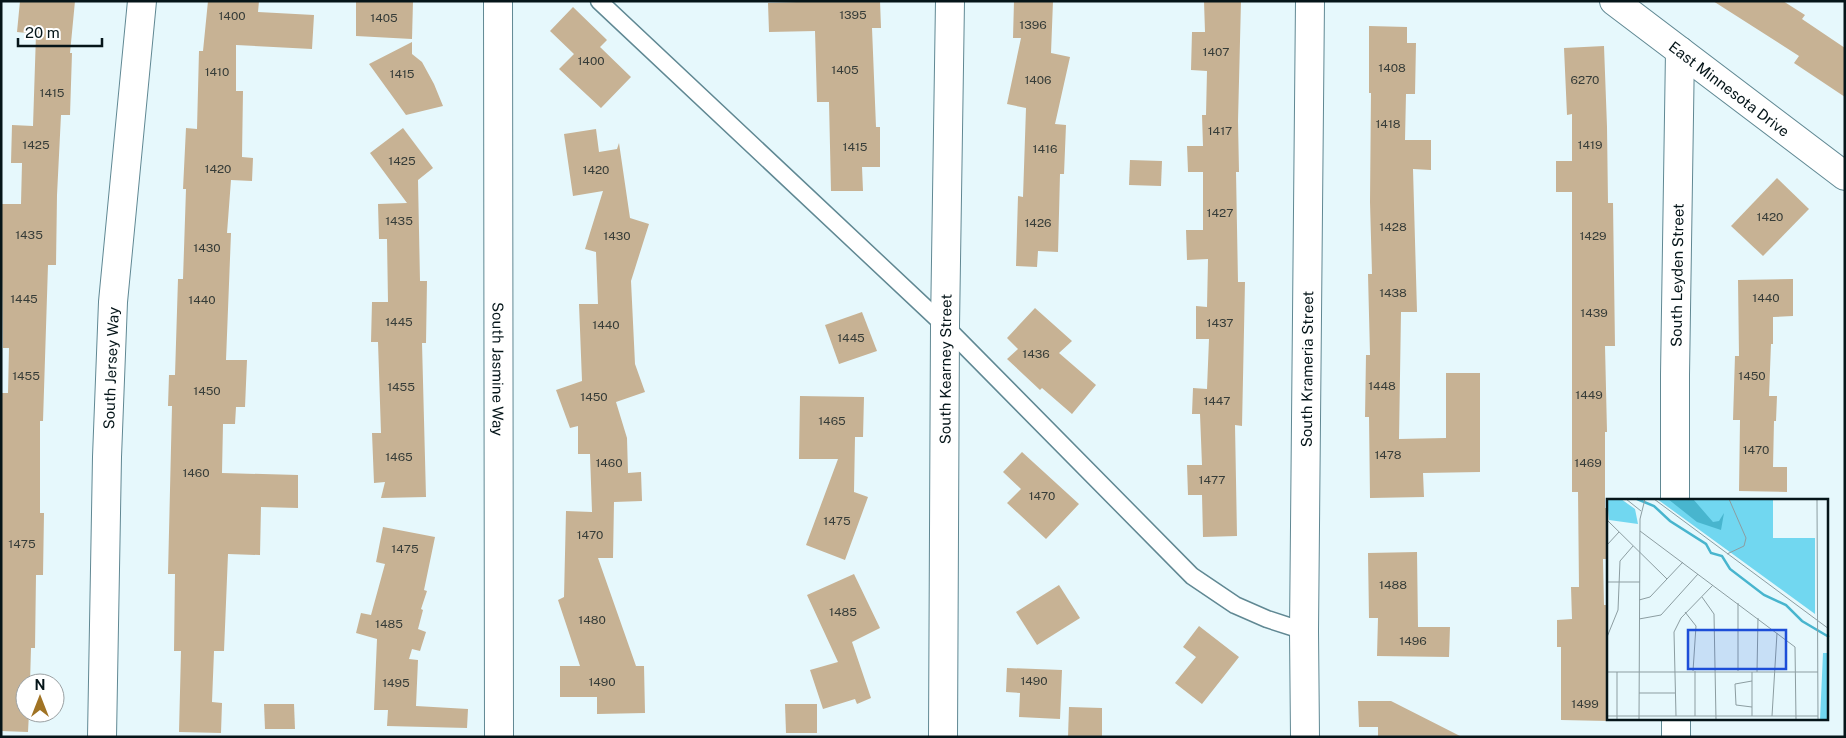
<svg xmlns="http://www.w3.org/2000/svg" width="1846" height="738" font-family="'Public Sans',sans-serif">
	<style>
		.building { fill: #c7b294 }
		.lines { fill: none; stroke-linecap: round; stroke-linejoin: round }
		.service-casing { stroke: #608893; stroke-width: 19 }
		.minor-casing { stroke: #608893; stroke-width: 30 }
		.service { stroke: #fff; stroke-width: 16 }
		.minor { stroke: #fff; stroke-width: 28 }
		.labels { text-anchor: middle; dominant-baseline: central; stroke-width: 4; stroke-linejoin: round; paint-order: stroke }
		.number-label { font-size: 12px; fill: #363c38 }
		.street-label { font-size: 15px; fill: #051519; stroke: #fff }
		.inset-river { fill: none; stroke: #48b5ce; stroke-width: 2.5 }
		.inset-road { fill: none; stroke: #8c9da1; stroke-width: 1 }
		.view { fill: #1d4ed8; fill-opacity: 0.15; stroke: #1d4ed8; stroke-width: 2.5 }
		.inset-edge { fill: none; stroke: #051519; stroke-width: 2.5 }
	</style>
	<rect width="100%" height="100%" fill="#e6f8fc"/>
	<g class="building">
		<path d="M20,1H75L70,53H72L70,115H61L57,195L56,265H48L43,421H40V513H44L43,575H36L35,648H31L30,683H25V713H29L28,732L1,731V393H8L9,348H3L1,204H21L22,163H11L12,125L33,126L36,34L17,32Z"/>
		<path d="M208,1H259L258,12L314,15L312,49L236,45V91H243L242,157L253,158L252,181L231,180L227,233H231L226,360H247L245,407H236L235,424H223L222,473L298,475V508L261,507L260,555L228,554L224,651H214L212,702L222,703L221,733L179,732L181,651H174L175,574H168L172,406H168L169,375H175L178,279H183L186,189H183L186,128L197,129L199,51H203Z"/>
		<path d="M356,1H413L412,39L356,36Z"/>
		<path d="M826,1H880L881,28H872L876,127H880V167H862L863,191H831L829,102H817L815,31L769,32L768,3Z"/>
		<path d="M1014,1H1053L1051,53L1070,57L1055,124L1066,125L1064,174H1060L1058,252L1038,251L1037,267L1016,266L1018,196L1023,197L1026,108L1007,104L1021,38H1013Z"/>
		<path d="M1204,1H1241L1238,121L1239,172H1236L1238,282H1245L1242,426L1235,425L1237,536L1203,537L1202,495H1188L1187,465H1202L1200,414H1192L1193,388L1207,389L1209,339H1196V306L1207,307L1208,259L1187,260L1186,230H1203V172H1188L1187,146H1203L1202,115H1206L1207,71L1191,70L1192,32H1205Z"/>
		<path d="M1713,1H1783L1805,15L1802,19L1845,48V97L1794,63L1799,56Z"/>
		<path d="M573,7L607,40L600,47L631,77L601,108L559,69L574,54L550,31Z"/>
		<path d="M1369,26L1407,27V43H1416L1415,94H1406L1405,140H1431V170L1413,169L1417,312H1401L1399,439L1446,438V373H1480V472L1423,473L1424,497L1370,498L1369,417H1365L1366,355H1370L1368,274H1372L1370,202L1371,93H1369Z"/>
		<path d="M412,42V54L422,62L434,84L443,106L406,115L369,64Z"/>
		<path d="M1604,46L1607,127L1608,203H1613L1615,346H1605L1607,432H1605V508H1608V559H1603L1604,605H1608V721L1561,720V647H1557V620L1572,619L1571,587H1579L1578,492H1572V192H1556V161H1572V114L1567,115L1564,48Z"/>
		<path d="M403,128L433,168L418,180L420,281H427L426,343H422L426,497L381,498L385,482L374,483L372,433H381L378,342H371L372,302H388L387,239H379L378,204L407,203L370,153Z"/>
		<path d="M596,129L599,152L617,149L619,143L630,218L649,224L631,281L635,364L645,392L616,402L627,438L628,473L641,472L642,501L614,502L613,558H598L636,666H644L645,713L597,714V697H560V666H580L558,600L564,597L566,511L592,512L590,454H578V426L570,428L556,390L582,381L579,304H598L596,252L585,249L603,191L573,196L564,134Z"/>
		<path d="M1130,160L1162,161L1161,186L1129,185Z"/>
		<path d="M1777,178L1809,209L1763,256L1731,226Z"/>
		<path d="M1793,279V316L1773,317V344H1771L1769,396H1777L1776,421H1774L1773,467H1787V492L1739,491L1740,420H1733L1735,356H1739L1738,280Z"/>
		<path d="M1035,308L1072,341L1059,353L1096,385L1072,414L1042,388L1040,390L1007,359L1018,349L1007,338Z"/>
		<path d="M862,312L877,351L839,364L825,325Z"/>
		<path d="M800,396L864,397L863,437H855L854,492L868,497L845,560L806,545L838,459H799Z"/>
		<path d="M1022,452L1079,504L1046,539L1007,503L1021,489L1003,472Z"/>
		<path d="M383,527L435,537L424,590L427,591L421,609L423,610L418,629L426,632L420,651L412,649L409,659L418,660L416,706L468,709L467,728L387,726L388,710H374L377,639L356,633L361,613L371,615L385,564L376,562Z"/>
		<path d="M1417,552L1418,627H1450L1449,657L1377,656L1378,618H1369L1368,553Z"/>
		<path d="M854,574L880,628L852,642L871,698L857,704L855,699L823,709L810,670L838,662L807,595Z"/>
		<path d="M1059,585L1080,618L1037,645L1016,612Z"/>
		<path d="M1199,626L1239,657L1202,704L1175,683L1196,657L1183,647Z"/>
		<path d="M1007,668L1062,670L1060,719L1019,717L1020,693L1006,692Z"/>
		<path d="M1358,701H1391L1462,737H1378V727H1359Z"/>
		<path d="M264,704H294L295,729H265Z"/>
		<path d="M785,704H817V733H786Z"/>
		<path d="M1069,707L1102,708V737H1068Z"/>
	</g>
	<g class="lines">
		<defs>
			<path id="service" d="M599,1L945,326L1192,576L1235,605L1267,619L1304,631"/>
			<g id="minor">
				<path id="s1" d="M498,1L499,737"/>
				<path id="s2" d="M1614,1L1845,176"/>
				<path id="s3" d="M1675,500V375L1680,51"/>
				<path d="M1676,719V737"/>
				<path id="s4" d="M102,737L107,457L113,302L142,1"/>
				<path id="s5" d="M943,737L945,326L950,1"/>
				<path id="s6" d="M1305,737L1304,631L1310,1"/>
			</g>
		</defs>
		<use href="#service" class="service-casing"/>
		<use href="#minor" class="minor-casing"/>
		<use href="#service" class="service"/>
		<use href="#minor" class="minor"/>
	</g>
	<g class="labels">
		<g class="number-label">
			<text x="853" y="15">1395</text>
			<text x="232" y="16">1400</text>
			<text x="384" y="18">1405</text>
			<text x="1033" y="25">1396</text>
			<text x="1216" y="52">1407</text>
			<text x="591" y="61">1400</text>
			<text x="1392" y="68">1408</text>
			<text x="845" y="70">1405</text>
			<text x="217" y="72">1410</text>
			<text x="402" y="74">1415</text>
			<text x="1038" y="80">1406</text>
			<text x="1585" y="80">6270</text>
			<text x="52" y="93">1415</text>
			<text x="1388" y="124">1418</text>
			<text x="1220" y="131">1417</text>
			<text x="36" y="145">1425</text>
			<text x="1590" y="145">1419</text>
			<text x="855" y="147">1415</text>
			<text x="1045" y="149">1416</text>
			<text x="402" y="161">1425</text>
			<text x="218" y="169">1420</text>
			<text x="596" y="170">1420</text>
			<text x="1220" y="213">1427</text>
			<text x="1770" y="217">1420</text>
			<text x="399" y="221">1435</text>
			<text x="1038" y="223">1426</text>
			<text x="1393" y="227">1428</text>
			<text x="29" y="235">1435</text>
			<text x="617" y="236">1430</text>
			<text x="1593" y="236">1429</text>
			<text x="207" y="248">1430</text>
			<text x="1393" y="293">1438</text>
			<text x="1766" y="298">1440</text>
			<text x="24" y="299">1445</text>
			<text x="202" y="300">1440</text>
			<text x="1594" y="313">1439</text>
			<text x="399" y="322">1445</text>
			<text x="1220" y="323">1437</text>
			<text x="606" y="325">1440</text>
			<text x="851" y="338">1445</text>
			<text x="1036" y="354">1436</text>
			<text x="26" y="376">1455</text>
			<text x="1752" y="376">1450</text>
			<text x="1382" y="386">1448</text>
			<text x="401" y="387">1455</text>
			<text x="207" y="391">1450</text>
			<text x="1589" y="395">1449</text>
			<text x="594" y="397">1450</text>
			<text x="1217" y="401">1447</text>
			<text x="832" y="421">1465</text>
			<text x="1756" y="450">1470</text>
			<text x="1388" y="455">1478</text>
			<text x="399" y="457">1465</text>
			<text x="609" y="463">1460</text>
			<text x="1588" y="463">1469</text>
			<text x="196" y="473">1460</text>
			<text x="1212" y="480">1477</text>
			<text x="1042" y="496">1470</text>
			<text x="837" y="521">1475</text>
			<text x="590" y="535">1470</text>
			<text x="22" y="544">1475</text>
			<text x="405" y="549">1475</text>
			<text x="1393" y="585">1488</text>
			<text x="843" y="612">1485</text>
			<text x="592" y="620">1480</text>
			<text x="389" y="624">1485</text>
			<text x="1413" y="641">1496</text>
			<text x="1034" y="681">1490</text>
			<text x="602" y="682">1490</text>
			<text x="396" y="683">1495</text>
			<text x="1585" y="704">1499</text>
		</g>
		<g class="street-label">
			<text stroke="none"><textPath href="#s2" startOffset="145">East Minnesota Drive</textPath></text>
			<text stroke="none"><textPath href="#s3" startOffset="225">South Leyden Street</textPath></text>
			<text stroke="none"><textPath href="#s4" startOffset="369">South Jersey Way</textPath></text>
			<text stroke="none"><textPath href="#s1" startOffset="368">South Jasmine Way</textPath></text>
			<text stroke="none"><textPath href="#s5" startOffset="368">South Kearney Street</textPath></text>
			<text stroke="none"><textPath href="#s6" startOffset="368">South Krameria Street</textPath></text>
		</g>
	</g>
	<g transform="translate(1607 499)">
		<rect width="221" height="221" fill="#e6f8fc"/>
		<path d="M0,0H14L28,10L31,25L2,21ZM50,0H166V39H208V115ZM216,154H222L221,221H213Z" fill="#71d7f0"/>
		<path d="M61,0H86L106,23L112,22L117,14L114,31L90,23Z" fill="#48b5ce"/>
		<path class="inset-river" d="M30,0L47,7L63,22L99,45L104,54L115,57L123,70L157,96L179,106L195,122L222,138"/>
		<path class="inset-road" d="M19,0L34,12M47,0L222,130M210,0L211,221M0,21L60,80M33,32L188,148L189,221M0,46L12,33M120,55L137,47L139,39L122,0M0,83H33M95,98L107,115L109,221M32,101L43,98L76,63M78,113L89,127L86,172M32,120L54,116L91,75M0,138L11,111L13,62L26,47M88,172V217M131,172V104M0,173H211M10,173V221M145,173V217M150,173L151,119M145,182L128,185L129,206L145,208M32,194H68M0,217H211M69,217L67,133L74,119L106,86M165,217L170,134M32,221L33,20L38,0"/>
		<path class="view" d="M81,131H179V170H81Z"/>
		<rect width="221" height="221" class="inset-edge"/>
	</g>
	<rect width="1846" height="738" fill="none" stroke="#051519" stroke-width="5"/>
	<g transform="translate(40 698)"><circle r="24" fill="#ffffff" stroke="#9ba1a3"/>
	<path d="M0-4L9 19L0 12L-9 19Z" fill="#a07324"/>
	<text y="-8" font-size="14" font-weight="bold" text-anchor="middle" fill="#051519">N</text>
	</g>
	<path d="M18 38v8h84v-8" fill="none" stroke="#051519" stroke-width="2.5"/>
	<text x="25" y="38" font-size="15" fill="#051519" stroke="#ffffff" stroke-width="4" paint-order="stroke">20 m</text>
</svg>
